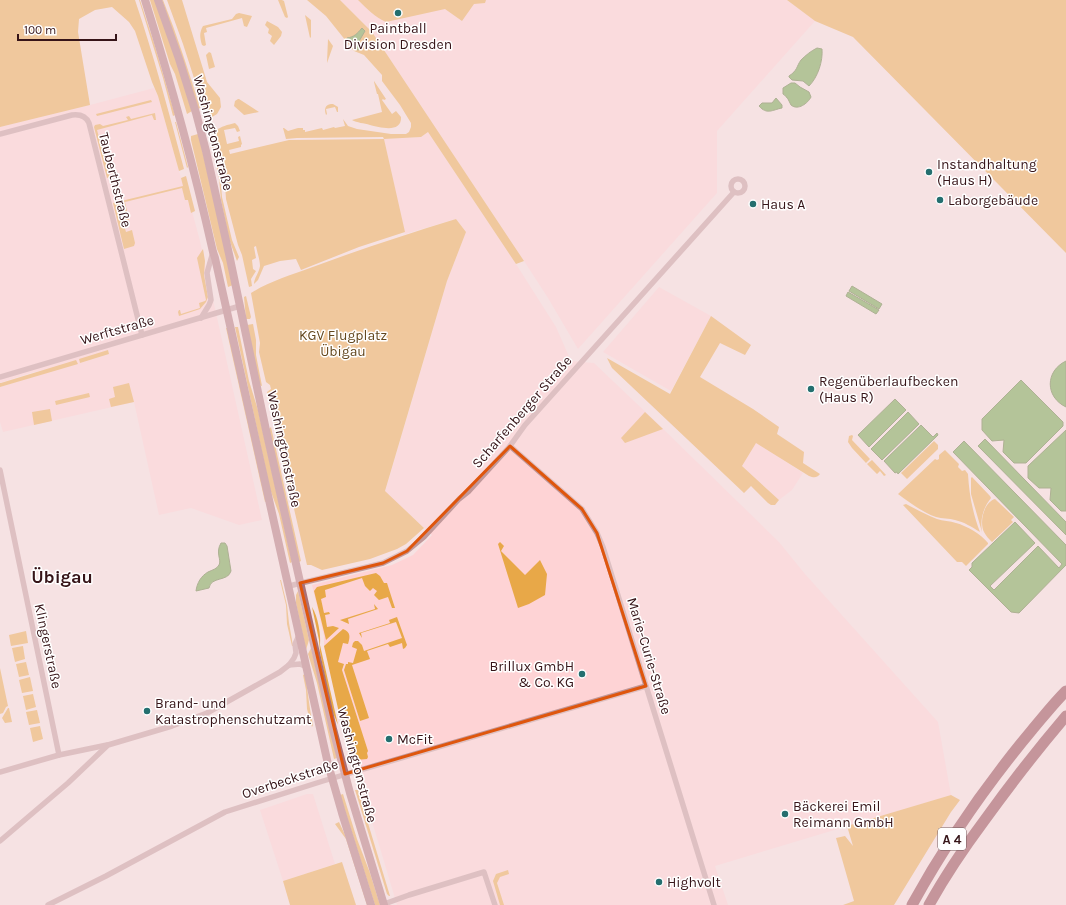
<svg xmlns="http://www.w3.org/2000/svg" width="1066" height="905" font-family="Karla,sans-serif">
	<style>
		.built { fill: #fed3d5; fill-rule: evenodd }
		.green { fill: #e8a848; fill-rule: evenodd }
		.water { fill: #659f3e; stroke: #577533 }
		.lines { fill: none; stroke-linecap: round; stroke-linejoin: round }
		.street { stroke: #c1989a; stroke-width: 5.5 }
		.secondary { stroke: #ab7075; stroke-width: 8 }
		.highway { stroke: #893944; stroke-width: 11 }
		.marked { fill: none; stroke: #df560d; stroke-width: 3; stroke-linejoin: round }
		.poi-dot { fill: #246f6f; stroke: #fff; stroke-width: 1.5 }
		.labels { text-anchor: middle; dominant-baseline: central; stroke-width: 3; stroke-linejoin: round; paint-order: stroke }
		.shield { fill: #fff; stroke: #725a5d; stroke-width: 1 }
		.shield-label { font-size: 13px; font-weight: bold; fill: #361418 }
		.poi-label { font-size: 14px; fill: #361418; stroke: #fff; text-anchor: start }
		.street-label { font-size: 14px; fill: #361418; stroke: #fff }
		.park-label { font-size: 14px; fill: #63471e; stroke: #fff }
		.district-label { font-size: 18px; font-weight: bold; fill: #361418; stroke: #fff }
	</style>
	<rect width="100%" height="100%" fill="#f6e2e3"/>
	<g class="built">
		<path d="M340,0H787L815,21L717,131V193L578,349L548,298L524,261L372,32Z"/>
		<path d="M154,88L158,96L183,185H185L200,241L262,520L239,525L191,508L159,515L134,402L3,432L0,422V387L78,363L30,373L0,383V127L90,105ZM108,350L109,354L80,363Z"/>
		<path d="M428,132L516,264L556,327L571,361L594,363L655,421L779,542L805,574L938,722L951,795L715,866L728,905H397L359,778L324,647V636L312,585L392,565L413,555L432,535L385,492L447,281L466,232L456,219L405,234L384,139L421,137Z"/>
		<path d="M659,287L711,316L671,391L603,352Z"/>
		<path d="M756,442L803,473L792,490L779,500L742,466Z"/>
		<path d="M307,794H313L335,864L283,881L260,810Z"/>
	</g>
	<g class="green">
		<path d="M0,0H135C154,56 169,113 184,169L179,171L158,96L152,82L135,31L129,22L112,7L95,10L79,19L78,32L90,105L0,127Z"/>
		<path d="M139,0H140L154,43L175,115L173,116L163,78Z"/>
		<path d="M150,0H155L174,54L192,111L187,114L175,74L170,64Z"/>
		<path d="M162,0H163C177,35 189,72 200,108L198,109Z"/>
		<path d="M167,0H182L207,82L220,98L221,107L217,114L212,117L204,109L183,44Z"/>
		<path d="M278,0H282L284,1L288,17L287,18L285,17Z"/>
		<path d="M307,0H340L372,32L524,261L516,264L428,132L421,137L384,139L405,232L359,247L301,270L296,259L280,261L264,266L258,280L254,284C254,278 259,273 260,266C260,260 257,252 256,246L254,247L256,258L252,260L253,269L256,271L251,279L252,286L249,287L242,255L238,245L226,199L224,170L217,141L215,131C222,126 227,125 235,123L238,126L240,131L237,132L235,128L224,130L227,144L239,141L238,137L240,136L242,144L241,145V147L229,150L230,154L289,140L384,139L383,137L297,138L286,139L283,128H284L288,131L298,128H303V130H305V132L322,128L323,130L334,127L335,128L345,126L343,119L348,126L357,129L391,134H406L409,132L411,127V123L400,105L382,81V75L364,55L354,51L326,16ZM362,29L359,39L355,49L349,43L352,37L356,35Z"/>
		<path d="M358,0H486L485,3L474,4L462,21L445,9L386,22C375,17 367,9 358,0Z"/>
		<path d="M787,0H1066V253L853,37L815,21Z"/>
		<path d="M239,13L252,16L247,27L244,26L242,18L206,28L207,32L204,33L206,45L204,46L202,45C200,38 199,33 203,26L232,19L236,14Z"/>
		<path d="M305,15L311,20V37L310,38Z"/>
		<path d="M267,21L278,27L282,32L281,36L274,45L270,41L272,36L268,33L269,29L265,25Z"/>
		<path d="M328,39L333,46L327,63V62Z"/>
		<path d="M209,52L211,53L215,67L209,69L206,55Z"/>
		<path d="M374,81L386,99L384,100L383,99L382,100L392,114L396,111L401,117C402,134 379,127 370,125C364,123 357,123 352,120L382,112L378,94H377L374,82Z"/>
		<path d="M238,99H239L259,112L244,115L243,114L234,106L235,101Z"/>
		<path d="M151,100L152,102L97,116L96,114Z"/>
		<path d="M331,104H333L338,107V112H337L335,107L326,109L327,114L326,115C324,109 325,105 331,104Z"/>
		<path d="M155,113L156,120H154L152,115L97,130L110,177L107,178L94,127L95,125L100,124L103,126L128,120L126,117L129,116L131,119Z"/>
		<path d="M175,122H176L188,167L187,168Z"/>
		<path d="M198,134L199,136L233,285L228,287L223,263L217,249L191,140V136Z"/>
		<path d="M211,138L220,173L222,197L232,240L239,257L237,261L229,239L221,200L219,178L212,146Z"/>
		<path d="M186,176L195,211L191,213L188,200H185L182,188L125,202L129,220L123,222L126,232L132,230L135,243L134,246L124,249L113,203L183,186L181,178Z"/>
		<path d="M456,219L466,232L447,281L385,491L424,528L406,544L397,549L370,559L322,570L311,565H307L267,392L271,389L270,385L266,382L259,352L260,343L251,293C268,282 291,275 310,268C358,250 407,234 456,219Z"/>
		<path d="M203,249L205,261L204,275L208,297L206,302L200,309L179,316L178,312L179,310H180L181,314L184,313L200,308L199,303L205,301L206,300L197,258Z"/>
		<path d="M246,296L251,317L250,319H246L244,297Z"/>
		<path d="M711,316L751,345L745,355L720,343L700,377L753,409L779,427L777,434L804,452L803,463L820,474C817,478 814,478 809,476L756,443L742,466L779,500L775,505H771L768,503L751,486L744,493L612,368L607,358L670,394Z"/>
		<path d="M253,324L256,340V355L262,386L259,385L247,325Z"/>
		<path d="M235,327H238L249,381L258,410L292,562L290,563L279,514L270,489Z"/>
		<path d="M226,328H228L267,501L265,502Z"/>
		<path d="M108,350L109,354L80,363L79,359Z"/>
		<path d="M76,360L78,364L0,387V383H1Z"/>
		<path d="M129,383L134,402L111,407L109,399L115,397L113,387Z"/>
		<path d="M89,393L90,397L56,405L55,401Z"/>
		<path d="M50,409L52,421L34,425L32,412Z"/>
		<path d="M645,412L663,429L625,443L621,438Z"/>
		<path d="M271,427L301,561L299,562L269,429Z"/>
		<path d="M852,435L853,436L852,440L870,459L866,463L852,448L848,442L849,436Z"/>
		<path d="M934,441L938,445V449L907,479L901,473Z"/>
		<path d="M945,450L959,464L958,467L962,471L965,470L968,474C969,494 973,514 980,532C972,527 964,522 955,520C949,518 942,519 936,517C922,512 910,503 898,494L935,459L937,460L939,459V455Z"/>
		<path d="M872,460L886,475L884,476L880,471L877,474L867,464Z"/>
		<path d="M972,477L990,496L991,498C983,508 980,519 982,532L971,494V478Z"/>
		<path d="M995,499L1014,517L1011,520L1013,522L992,542C989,539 986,536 984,532C979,522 984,502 995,499Z"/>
		<path d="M906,504C916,509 926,515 937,519C943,521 950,521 956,523C967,526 981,534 988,543V544L966,566L962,562H957L903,505Z"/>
		<path d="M500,542L504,546L501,551L525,575L540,560L547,574L545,595L529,604L518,608L498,544Z"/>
		<path d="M376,573L380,576L384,583H387L395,608H392L388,597L379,600L374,595L377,591L373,588L370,591L365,586L362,578L325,590L326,597L321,599L324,613L329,612L330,614L325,615L327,627L333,626L339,628L326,640L314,591L317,587Z"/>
		<path d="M280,580H281L287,605L289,623L293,646H292L287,624L286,605Z"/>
		<path d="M298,591L309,640L306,650L296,603V595Z"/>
		<path d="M374,604L378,609L348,619L349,624L340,620L375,609Z"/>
		<path d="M312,607C318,617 321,634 320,645L338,725L331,708L320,652L319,640Z"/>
		<path d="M397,617L407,645L405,648L403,649L402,643L390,647L388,644L367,651L370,659L352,665L369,718L360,721L344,670L346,664H348V662L353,663L357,649L352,647L353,643L355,641H358L362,645L364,651L402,638L396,622L361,633L362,638L359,633L390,623L389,620Z"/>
		<path d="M343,629C351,632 350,637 348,644L343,643L338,662L344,664L342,670L368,751L367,753L368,757L367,759L356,760L353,758L343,721L339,713L324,646Z"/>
		<path d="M26,631L28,643L11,646L9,635Z"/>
		<path d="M23,646L25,659L15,662L12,648Z"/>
		<path d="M311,648L337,758L334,759L317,683L308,654Z"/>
		<path d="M26,662L29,675L19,677L16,664Z"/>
		<path d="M0,668L8,706L6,707L3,713L0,714Z"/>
		<path d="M305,674C308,691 309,708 313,725L312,727L307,709L306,690L303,675Z"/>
		<path d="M30,677L33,691L22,693L19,680Z"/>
		<path d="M33,694L36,707L26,710L23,696Z"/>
		<path d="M8,708H9L12,722L5,723L2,718Z"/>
		<path d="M37,710L40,723L29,725L26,712Z"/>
		<path d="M40,726L43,739L33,742L30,728Z"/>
		<path d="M355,790H358L390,896H389L387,894Z"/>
		<path d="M343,794L357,839L370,873L380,905H375L340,795Z"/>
		<path d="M951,795L960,800L951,812L894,905H843L854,901L836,838L845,836L853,846L847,826Z"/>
		<path d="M339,822L345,835L369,905H367L346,839L335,824Z"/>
		<path d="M342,862L356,905H290L283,881Z"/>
		<path d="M508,870L509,874L500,877L497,883L504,905H500L493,881L496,874Z"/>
	</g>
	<g class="water">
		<path d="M362,28L365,31L358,43L362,48L358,50C353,48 348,43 347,38C354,37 357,34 362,28Z"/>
		<path d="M817,48L822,49C823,61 818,77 809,86L803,81L792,80L789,77V76C798,70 796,67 801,60C806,55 811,51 817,48Z"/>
		<path d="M791,83H795L800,87L809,92L811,97C808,103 798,111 791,105C790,103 789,101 788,99C788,99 784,94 783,94V88Z"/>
		<path d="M776,98L782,105V108C772,110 767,115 759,106L762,103H772Z"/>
		<path d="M852,286L882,304L879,309L849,291Z"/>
		<path d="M848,292L879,310L876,314L846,296Z"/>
		<path d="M1066,361V407C1045,397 1045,371 1066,361Z"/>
		<path d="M1021,380L1063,422V426L1026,463H1014L1003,452L1004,440L992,441L982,430V419Z"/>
		<path d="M895,399L906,410L869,447L858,435Z"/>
		<path d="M908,412L919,424L882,460L871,449Z"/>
		<path d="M921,425L933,437L937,433L938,435L898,474L897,472L895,473L884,461Z"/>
		<path d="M1066,430V511H1061L1050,500L1051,488H1039L1028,478V466Z"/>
		<path d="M985,439L1066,522V535L978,446Z"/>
		<path d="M964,441L1066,545V565L1019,613L1011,612L969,570L972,567V563L1015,522L1035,543L990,586L994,590L1038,546L1059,568L1062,564L953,452Z"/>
		<path d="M221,543H225L227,546L231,571C228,582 211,576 209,588L196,591C197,583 201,576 208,572C212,570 217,569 219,565C222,560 215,553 221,543Z"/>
	</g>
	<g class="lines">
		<g class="street">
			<path d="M0,134L72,115C80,114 86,116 89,123L142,335"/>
			<circle cx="738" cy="186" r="7"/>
			<path d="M201,318L209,305L211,300L207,273L213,252"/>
			<path d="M0,377L240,306"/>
			<path d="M510,446L582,509L597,533L603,547L714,905"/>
			<path d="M0,470L59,755"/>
			<path d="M289,586L383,563L407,551L424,537L459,499L469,491L510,446L525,425L734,192"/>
			<path d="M289,665L300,664L307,667"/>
			<path d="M0,772L59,755L107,745"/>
			<path d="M0,841L68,783L108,745L172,726L207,713L280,672L289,665L294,658L296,653L295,644L299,635"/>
			<path d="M384,904L409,895L484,872L495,905"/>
			<path d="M48,905L106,876L225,812L323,781L646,686"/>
		</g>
		<g class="secondary">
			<path d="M145,0C171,83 194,167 213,252L215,258L328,764L342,813L371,905"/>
			<path d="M158,0L179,59L196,113L206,151L229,254L266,430L333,729L350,793L384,905"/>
		</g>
		<g class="highway">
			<path d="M912,905C946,843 987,784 1032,730C1043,717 1054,703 1066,691"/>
			<path d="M929,905C945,876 964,848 984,821C1010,785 1037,750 1066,716"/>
		</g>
	</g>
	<path d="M0 0H1066V905H0ZM510,446L582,509L597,533L646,686L345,774L300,583L383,563L407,551Z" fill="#f6e2e3" fill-opacity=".55" fill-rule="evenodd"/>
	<path class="marked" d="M510,446L582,509L597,533L646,686L345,774L300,583L383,563L407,551Z"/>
	<g class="poi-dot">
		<circle cx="398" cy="13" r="4"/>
		<circle cx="929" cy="172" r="4"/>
		<circle cx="940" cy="200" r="4"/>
		<circle cx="753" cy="204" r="4"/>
		<circle cx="811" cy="389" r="4"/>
		<circle cx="582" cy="674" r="4"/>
		<circle cx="147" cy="711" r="4"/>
		<circle cx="389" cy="739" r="4"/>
		<circle cx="785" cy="814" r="4"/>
		<circle cx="659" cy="882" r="4"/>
	</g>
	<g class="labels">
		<rect class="shield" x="938" y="828" width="28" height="22" rx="3"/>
		<g class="shield-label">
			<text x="952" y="839">A 4</text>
		</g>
		<g class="poi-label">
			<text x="398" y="28" text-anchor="middle">Paintball<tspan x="398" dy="16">Division Dresden</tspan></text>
			<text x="937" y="164">Instandhaltung<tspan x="937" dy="16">(Haus H)</tspan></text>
			<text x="948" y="200">Laborgebäude</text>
			<text x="761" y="204">Haus A</text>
			<text x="819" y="381">Regenüberlaufbecken<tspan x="819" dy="16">(Haus R)</tspan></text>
			<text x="574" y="666" text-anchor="end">Brillux GmbH<tspan x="574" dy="16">&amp; Co. KG</tspan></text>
			<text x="155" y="703">Brand- und<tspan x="155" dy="16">Katastrophenschutzamt</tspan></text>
			<text x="397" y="739">McFit</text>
			<text x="793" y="806">Bäckerei Emil<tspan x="793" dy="16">Reimann GmbH</tspan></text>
			<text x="667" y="882">Highvolt</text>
		</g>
		<g class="street-label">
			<text transform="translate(213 133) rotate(75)">Washingtonstraße</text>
			<text transform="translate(115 180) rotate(76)">Tauberthstraße</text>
			<text transform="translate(117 330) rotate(-16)">Werftstraße</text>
			<text transform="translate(522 412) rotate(-49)">Scharfenberger Straße</text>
			<text transform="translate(284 449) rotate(78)">Washingtonstraße</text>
			<text transform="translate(48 646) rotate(78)">Klingerstraße</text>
			<text transform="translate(649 656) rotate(73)">Marie-Curie-Straße</text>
			<text transform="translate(357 765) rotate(75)">Washingtonstraße</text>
			<text transform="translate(290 779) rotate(-18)">Overbeckstraße</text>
		</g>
		<g class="park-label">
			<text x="343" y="335">KGV Flugplatz<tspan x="343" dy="16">Übigau</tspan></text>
		</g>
		<g class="district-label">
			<text x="62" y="577">Übigau</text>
		</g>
	</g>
	<path d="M18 34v6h98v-6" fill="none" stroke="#361418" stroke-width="2"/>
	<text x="24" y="34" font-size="12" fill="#361418" stroke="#ffffff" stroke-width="3" paint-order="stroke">100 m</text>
</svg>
